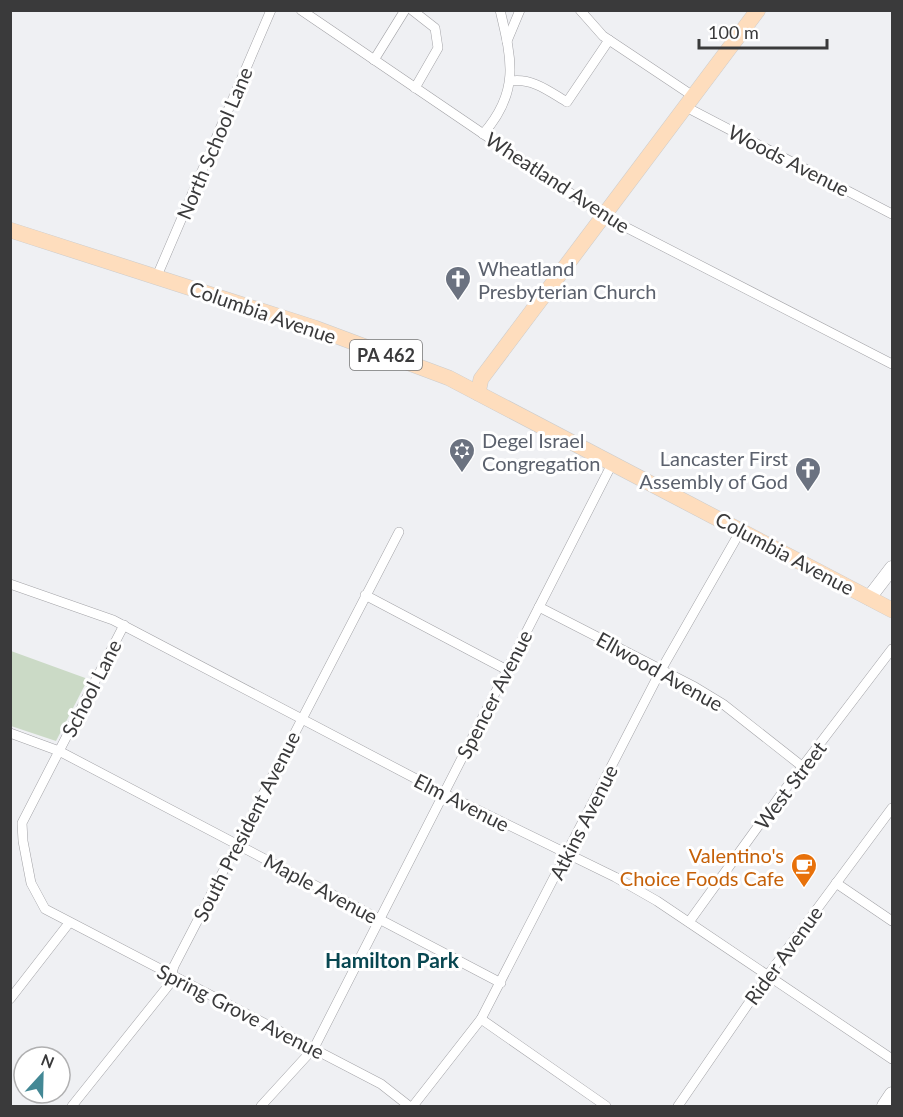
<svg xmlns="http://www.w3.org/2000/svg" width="903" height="1117" font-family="Lato,sans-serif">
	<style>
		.park { fill: #cbdac6 }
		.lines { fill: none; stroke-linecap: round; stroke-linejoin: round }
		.minor-casing { stroke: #a3a3a7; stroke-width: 10 }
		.secondary-casing { stroke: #a3a3a7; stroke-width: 15 }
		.primary-casing { stroke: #ccc; stroke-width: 16 }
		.minor { stroke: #fff; stroke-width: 9 }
		.secondary { stroke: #fff; stroke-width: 14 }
		.primary { stroke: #feddbd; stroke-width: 15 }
		.labels { text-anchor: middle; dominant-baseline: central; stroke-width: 6; stroke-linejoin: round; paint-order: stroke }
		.shield { fill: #fff; stroke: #757576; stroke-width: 1.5 }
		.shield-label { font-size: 18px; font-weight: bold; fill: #3a3a3b }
		.street-label { font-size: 20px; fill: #3a3a3b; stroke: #fff }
		.worship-label { font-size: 20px; fill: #5b616d; stroke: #fff; text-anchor: start }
		.food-label { font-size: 20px; fill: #c56008; stroke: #fff; text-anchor: end }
		.neighbourhood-label { font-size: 21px; font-weight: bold; fill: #084751; stroke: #fff }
	</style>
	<rect width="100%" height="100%" fill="#eff0f3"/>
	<path class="park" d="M11,651L88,679L56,741L11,726Z"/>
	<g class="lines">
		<defs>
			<g id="minor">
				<path d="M301,10L604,216L892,364"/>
				<path d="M412,10L435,28L438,48L415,88"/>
				<path d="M580,10L603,36L693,96"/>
				<path d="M507,41L520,10"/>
				<path d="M374,60L405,10"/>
				<path d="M511,81C533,78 550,92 567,102L609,40"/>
				<path d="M686,107L892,214"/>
				<path d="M483,134C520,92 512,60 500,10"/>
				<path d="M157,276L271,10"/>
				<path d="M10,584L113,620L443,793L615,877L657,901L892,1059"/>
				<path d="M365,595L507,670"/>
				<path d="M539,607L695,687L723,704L803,767"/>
				<path d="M124,625L22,823L23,841L31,883L45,909L381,1084L409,1106"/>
				<path d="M10,733L59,751L501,983"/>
				<path d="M836,883L892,921"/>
				<path d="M689,922L780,796L892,649"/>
				<path d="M10,999L69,923"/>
				<path d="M481,1019L606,1106"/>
				<path d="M72,1106L168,986L174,966L399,532"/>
				<path d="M261,1106L314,1048L613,462"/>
				<path d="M413,1106L481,1019L661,670L741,530"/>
				<path d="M678,1106L768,975L892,808"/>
			</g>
			<g id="secondary">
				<path d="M869,598L892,568"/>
				<path d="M884,1106L892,1094"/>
			</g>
			<g id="primary">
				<path d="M10,230L315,328L449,378L892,610"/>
				<path d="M478,393L481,379L758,10"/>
			</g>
		</defs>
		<use href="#minor" class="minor-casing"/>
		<use href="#secondary" class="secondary-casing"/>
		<use href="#primary" class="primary-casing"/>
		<use href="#minor" class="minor"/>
		<use href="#secondary" class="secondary"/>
		<use href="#primary" class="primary"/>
	</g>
	<defs>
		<symbol id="church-pin" viewBox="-11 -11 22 30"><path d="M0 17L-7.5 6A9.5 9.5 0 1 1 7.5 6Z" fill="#6b7280" stroke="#fff"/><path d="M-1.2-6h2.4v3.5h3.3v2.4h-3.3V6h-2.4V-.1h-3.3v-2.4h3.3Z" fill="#fff"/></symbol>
		<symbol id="synagogue-pin" viewBox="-11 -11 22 30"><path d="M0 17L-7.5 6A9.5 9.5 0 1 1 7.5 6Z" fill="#6b7280" stroke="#fff"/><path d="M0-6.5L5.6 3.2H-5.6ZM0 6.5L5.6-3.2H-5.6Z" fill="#fff"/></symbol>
		<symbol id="cafe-pin" viewBox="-11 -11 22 30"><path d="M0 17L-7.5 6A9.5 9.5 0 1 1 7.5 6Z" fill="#e8710a" stroke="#fff"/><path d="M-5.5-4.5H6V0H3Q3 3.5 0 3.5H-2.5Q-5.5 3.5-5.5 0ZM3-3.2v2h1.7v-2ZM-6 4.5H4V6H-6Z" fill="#fff"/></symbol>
	</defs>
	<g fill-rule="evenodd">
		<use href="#church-pin" x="443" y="264" width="30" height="40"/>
		<use href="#synagogue-pin" x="447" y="436" width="30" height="40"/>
		<use href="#church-pin" x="793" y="455" width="30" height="40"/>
		<use href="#cafe-pin" x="789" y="851" width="30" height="40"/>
	</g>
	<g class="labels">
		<rect class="shield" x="350" y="340" width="72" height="30" rx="4.5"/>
		<g class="shield-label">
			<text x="386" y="355">PA 462</text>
		</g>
		<g class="street-label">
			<text transform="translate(214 143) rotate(-67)">North School Lane</text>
			<text transform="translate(789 160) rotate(27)">Woods Avenue</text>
			<text transform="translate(558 182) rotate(33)">Wheatland Avenue</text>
			<text transform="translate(263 312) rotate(19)">Columbia Avenue</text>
			<text transform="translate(785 553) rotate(28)">Columbia Avenue</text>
			<text transform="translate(660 671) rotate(29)">Ellwood Avenue</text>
			<text transform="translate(91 688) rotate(-63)">School Lane</text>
			<text transform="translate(494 694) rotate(-63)">Spencer Avenue</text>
			<text transform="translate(790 785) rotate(-53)">West Street</text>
			<text transform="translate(462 802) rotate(27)">Elm Avenue</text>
			<text transform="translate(583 822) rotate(-63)">Atkins Avenue</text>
			<text transform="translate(246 826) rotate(-63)">South President Avenue</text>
			<text transform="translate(321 888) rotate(28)">Maple Avenue</text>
			<text transform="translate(783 955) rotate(-54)">Rider Avenue</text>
			<text transform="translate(241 1011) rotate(27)">Spring Grove Avenue</text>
		</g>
		<g class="worship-label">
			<text x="478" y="268">Wheatland<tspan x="478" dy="23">Presbyterian Church</tspan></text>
			<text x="482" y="440">Degel Israel<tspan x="482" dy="23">Congregation</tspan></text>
			<text x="788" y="458" text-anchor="end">Lancaster First<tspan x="788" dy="23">Assembly of God</tspan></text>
		</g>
		<g class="food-label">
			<text x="784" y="855">Valentino's<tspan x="784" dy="23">Choice Foods Cafe</tspan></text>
		</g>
		<g class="neighbourhood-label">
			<text x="392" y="959">Hamilton Park</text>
		</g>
	</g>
	<rect width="903" height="1117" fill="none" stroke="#3a3a3b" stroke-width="24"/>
	<g transform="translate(42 1075) rotate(22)"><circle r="28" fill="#ffffff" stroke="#b0b0b1" stroke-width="1.5"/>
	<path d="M0-4.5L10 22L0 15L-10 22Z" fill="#438895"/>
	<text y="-9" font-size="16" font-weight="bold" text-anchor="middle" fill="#3a3a3b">N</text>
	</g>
	<path d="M699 39v9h128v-9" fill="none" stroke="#3a3a3b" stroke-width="3"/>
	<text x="708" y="39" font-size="18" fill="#3a3a3b" stroke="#ffffff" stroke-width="4.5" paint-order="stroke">100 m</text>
</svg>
